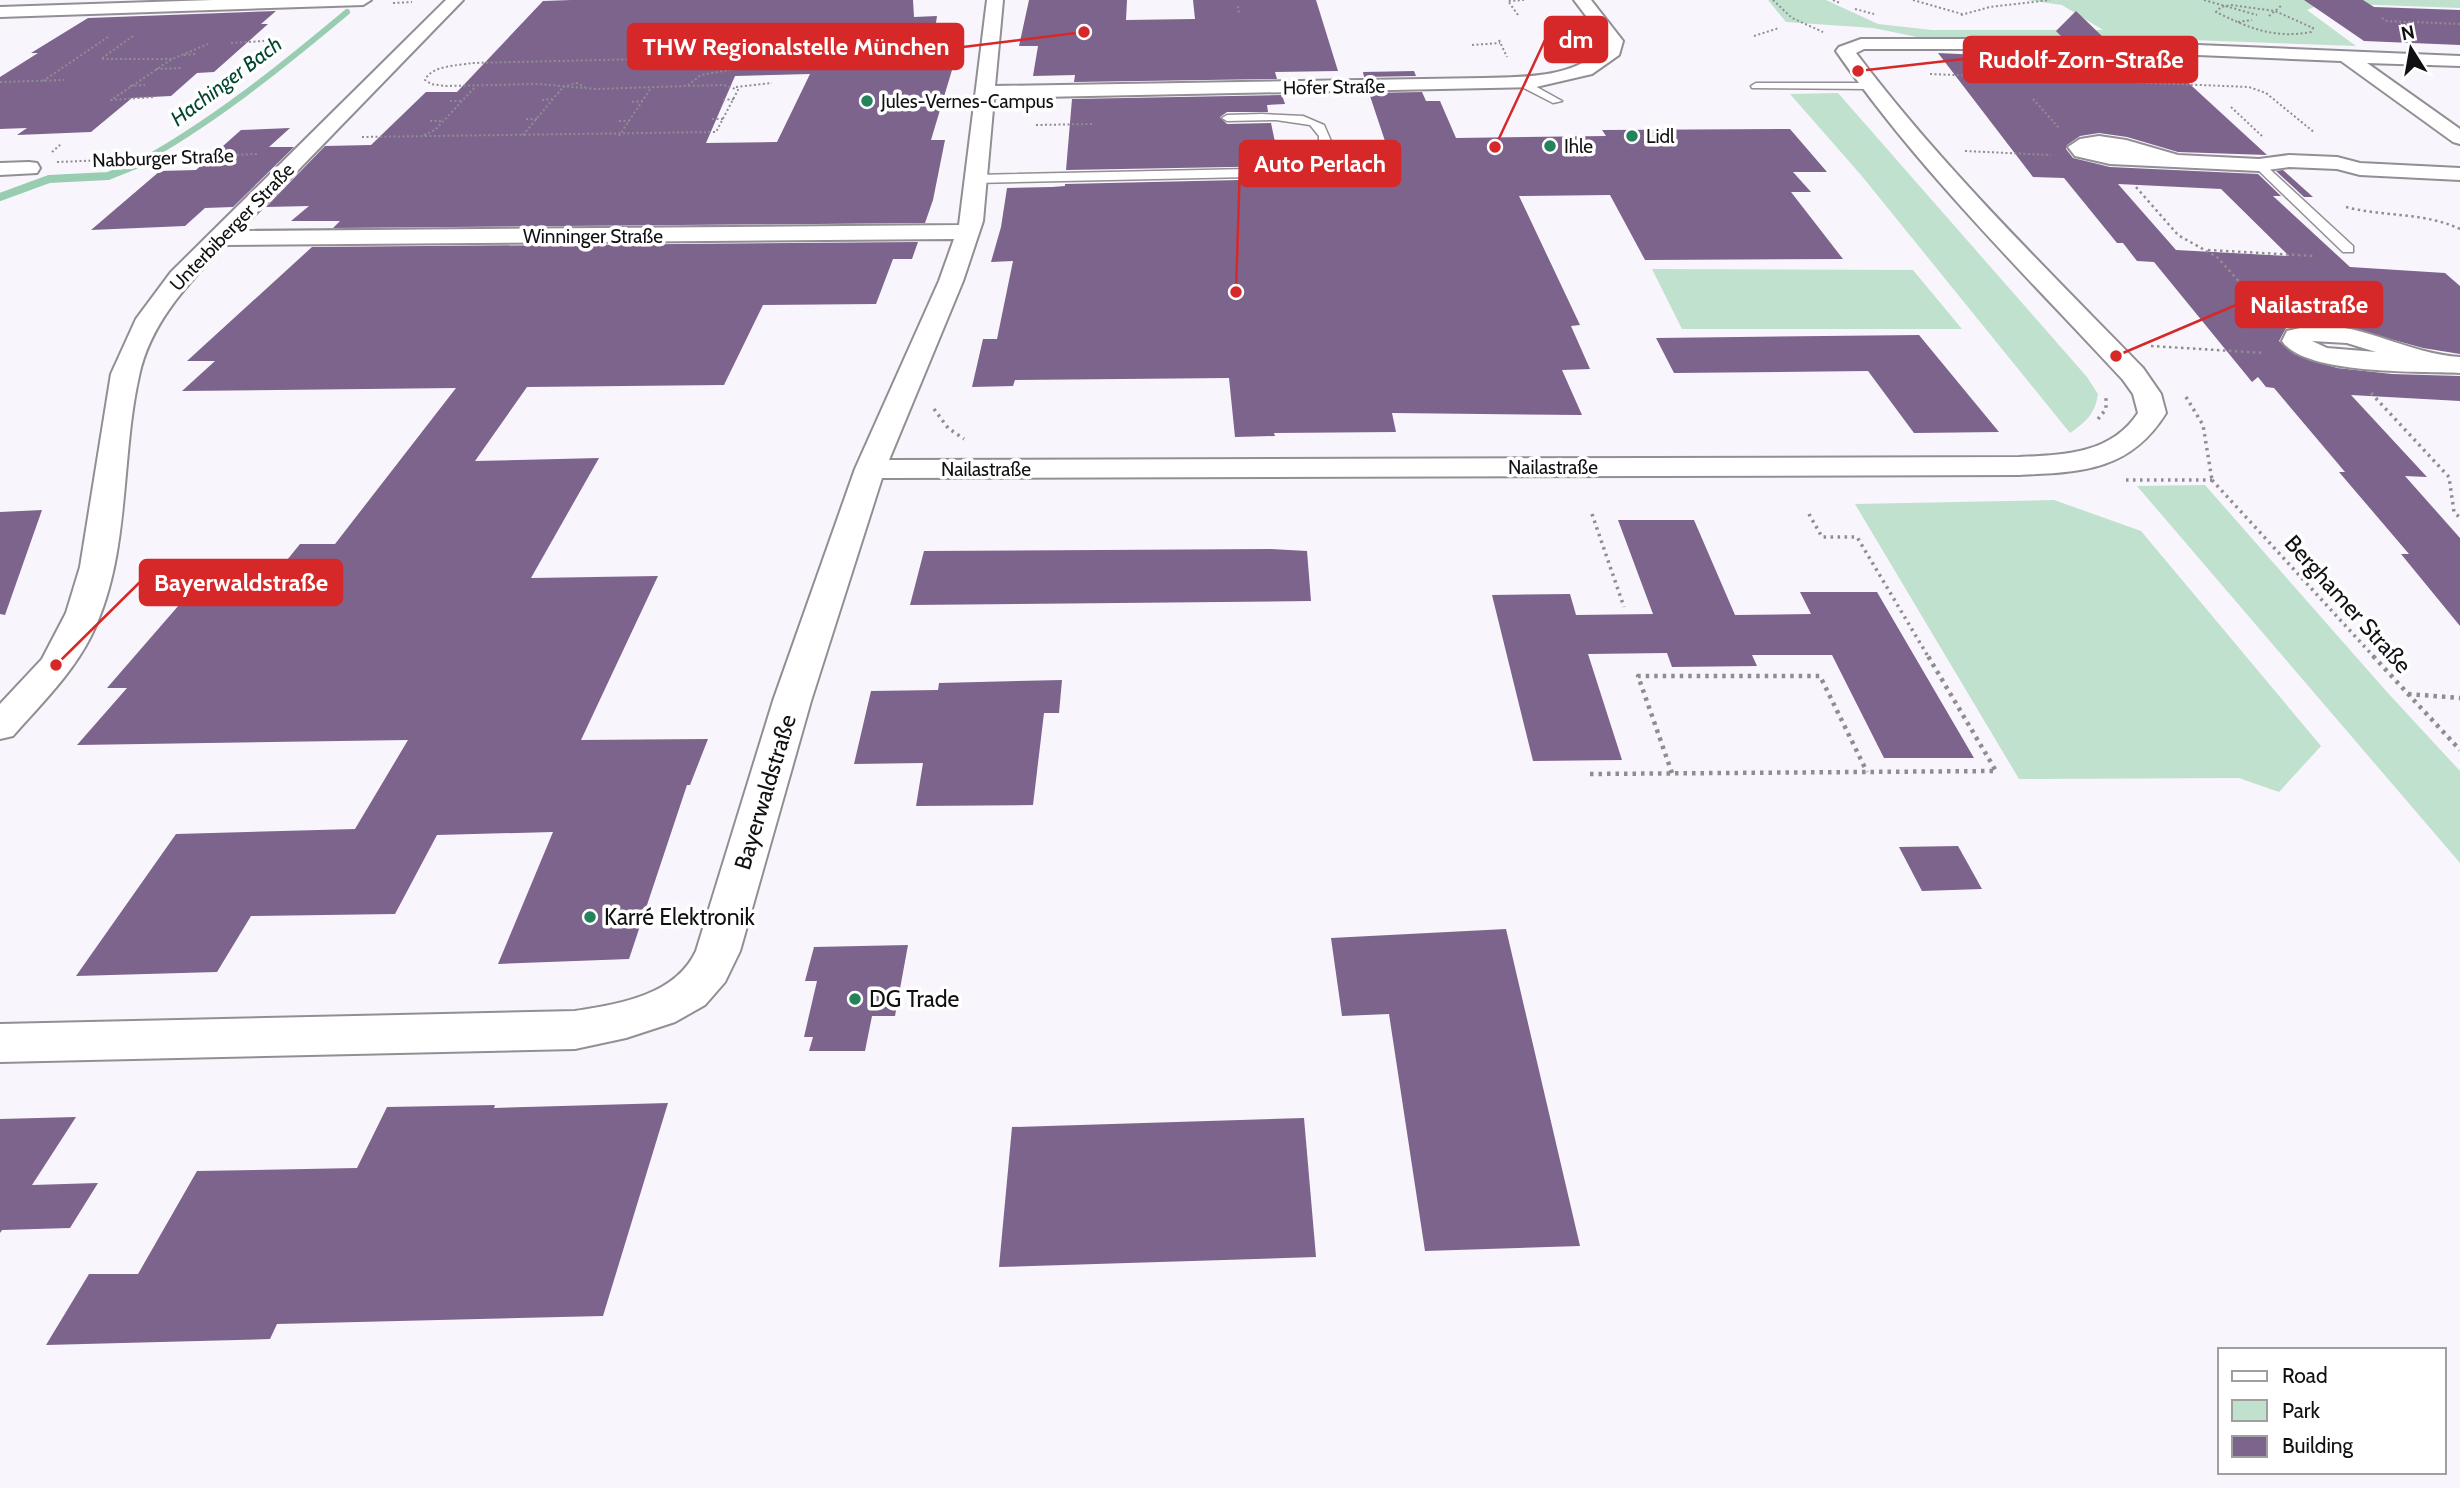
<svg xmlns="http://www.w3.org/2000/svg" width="2460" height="1488" font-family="Cabin,sans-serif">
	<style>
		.green { fill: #bfe1ce }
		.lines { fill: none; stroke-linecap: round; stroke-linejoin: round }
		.stream-far1 { stroke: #99cdb1; stroke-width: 6 }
		.stream { stroke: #99cdb1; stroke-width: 8 }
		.building { fill: #7d648c; fill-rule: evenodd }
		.lane-casing { stroke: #928e94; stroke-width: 3 }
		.street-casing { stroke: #928e94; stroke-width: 4 }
		.path-far3 { stroke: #908d92; stroke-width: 2; stroke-dasharray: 2 2.5; stroke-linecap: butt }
		.path-far2 { stroke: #908d92; stroke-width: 2.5; stroke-dasharray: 2.5 3.5; stroke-linecap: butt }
		.path-far1 { stroke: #908d92; stroke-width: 3.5; stroke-dasharray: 2.5 4.5; stroke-linecap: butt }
		.path { stroke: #908d92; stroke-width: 4.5; stroke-dasharray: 3.5 5; stroke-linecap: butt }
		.lane { fill: #fff; fill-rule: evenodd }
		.street { fill: #fff; fill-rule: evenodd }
		.poi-dot { fill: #25835b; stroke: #fff; stroke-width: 2.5 }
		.labels { text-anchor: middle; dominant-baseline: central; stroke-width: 7; stroke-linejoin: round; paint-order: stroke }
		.far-street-label { font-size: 19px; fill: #111012; stroke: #fff }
		.far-poi-label { font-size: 19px; fill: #111012; stroke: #fff; text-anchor: start }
		.far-water-label { font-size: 21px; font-style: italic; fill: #03482e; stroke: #fff }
		.street-label { font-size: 23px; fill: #111012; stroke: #fff }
		.poi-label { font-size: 23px; fill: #111012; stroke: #fff; text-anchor: start }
		.leader { fill: none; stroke: #d62828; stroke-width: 2.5 }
		.callout-dot { fill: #d62828; stroke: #fff; stroke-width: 2.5 }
		.callout { fill: #d62828; stroke: #d62828; stroke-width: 2.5 }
		.callout-label { font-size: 24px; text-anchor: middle; font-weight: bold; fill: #fff }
	</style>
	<rect width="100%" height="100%" fill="#f9f5fc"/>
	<g class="green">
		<path d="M1768,0H1826L1878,24L1932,30H2103L2062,5L2026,0H2460V8L2324,3L2307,10L2356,46L2107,37L1922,38L1873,28L1786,22Z"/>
		<path d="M1838,93L2087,377L2098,394C2095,414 2086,422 2070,433L1861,175L1790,94Z"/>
		<path d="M1652,269L1913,270L1962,329H1682Z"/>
		<path d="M2205,485L2387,692L2460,771V863L2137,486Z"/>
		<path d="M2054,500L2141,531L2321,746L2279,792L2239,778L2019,779L1855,504Z"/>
	</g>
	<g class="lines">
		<path class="stream-far1" d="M135,165C212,123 280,68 347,12"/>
		<path class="stream" d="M0,197L49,179L108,176L138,164"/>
	</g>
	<g class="building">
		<path d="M571,0H913L914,17L937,16L934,36L950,35L947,60H955L931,140H945L933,200L925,223L333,228L340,221H291L309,206L266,207L325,146L371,145L426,92H457L543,1ZM810,74L777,142L706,143L735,76Z"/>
		<path d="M1029,0H1127L1126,20L1195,19L1193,0H1316L1338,71L1275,72L1277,79L1074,82L1075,75L1033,76L1038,46H1019Z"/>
		<path d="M2304,0H2363L2374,7L2460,10V45L2364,41Z"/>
		<path d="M276,11L261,24H268L214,72L197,73L171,96L132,98L91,132L17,135L27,128L0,129V77L38,53H31L88,18Z"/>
		<path d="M2076,11L2105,39L2062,37L2056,31Z"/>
		<path d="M1938,53L2084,60L2077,53L2122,54L2130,63L2169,65L2267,155L2178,152L2127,137L2099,133L2080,136L2067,145L2066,149L2073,158L2110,167L2258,174L2281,196H2273L2350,267L2445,273L2460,286V354L2423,348L2332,323L2312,322L2286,328L2279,341L2294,354L2337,368L2392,374L2460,376V401L2351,395L2427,477L2405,476L2460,538V626L2401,554H2409L2339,472H2345L2274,388L2266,387L2258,377L2252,382L2154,262L2137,261L2123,243H2117L2064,178L2033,177ZM2118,184L2221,189L2289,256L2176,250Z"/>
		<path d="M1414,71L1416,76L1364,77L1363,72Z"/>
		<path d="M1422,92L1426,101H1440L1456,138L1606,136L1602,130L1790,129L1827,172H1793L1811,192H1791L1843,259L1645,260L1610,195L1519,196L1580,325L1571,326L1590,369L1562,370L1582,415L1392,413L1396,432L1274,433L1275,436L1235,437L1229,378L1015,380L1013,386L972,387L983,339H997L1013,261L991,262L1001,227L1007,188L1052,187L1065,186V184L1282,179L1283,181L1398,180L1369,93Z"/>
		<path d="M1282,95L1285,104L1267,105L1268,112H1227L1220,117L1227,124L1271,123L1280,166L1066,170L1072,99Z"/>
		<path d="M290,128L269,147H294L233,207L205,208L185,226L91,230L160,171L196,170L241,130Z"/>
		<path d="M2283,170L2313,197H2304L2276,171Z"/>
		<path d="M918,242L912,259H893L876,304L763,305L724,385L527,387L475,461L599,458L531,578L658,576L581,740L708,739L690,785H687L629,959L498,964L553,832L437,835L395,914L251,916L217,972L76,976L176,834L355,829L408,740L77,745L127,688H107L199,582L270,581L300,544H335L456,388L182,391L215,361H187L312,247Z"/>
		<path d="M1919,335L1999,432L1914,433L1868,371L1674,373L1656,338Z"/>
		<path d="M42,510L5,615L0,614V512Z"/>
		<path d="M1618,520H1694L1735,615L1811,614L1800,592H1877L1974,758H1884L1832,655H1752L1757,666L1672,667L1667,653L1588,654L1622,760L1533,761L1492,595L1570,594L1576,615L1653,614Z"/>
		<path d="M1271,549L1307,551L1311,601L910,605L924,551Z"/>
		<path d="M1062,680L1059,713H1044L1033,805L916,806L923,763L854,764L871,691L938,690L939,683Z"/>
		<path d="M1958,846L1982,889L1922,891L1899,847Z"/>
		<path d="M1506,929L1580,1246L1425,1251L1389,1014L1342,1016L1331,938Z"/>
		<path d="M908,945L895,1016H872L865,1051H809L813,1037H804L817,981H805L814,947Z"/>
		<path d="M668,1103L603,1316L277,1324L270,1339L46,1345L89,1274H138L197,1171L357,1168L387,1107L495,1105L494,1108Z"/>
		<path d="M76,1117L32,1185L98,1183L70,1228L2,1230L0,1233V1119Z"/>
		<path d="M1304,1118L1316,1257L999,1267L1012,1127Z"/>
	</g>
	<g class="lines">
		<defs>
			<g id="lane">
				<path d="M1516,80H1524L1562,101L1553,103L1516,84Z"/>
				<path d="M1756,83H1869L1874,86L1869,89L1752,88L1751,86Z"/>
				<path d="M1262,114L1303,116L1324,125L1331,141L1329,167L1292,176L975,183L969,179L975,175L1292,168L1319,163V136L1310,125L1276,120L1227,121L1222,118L1227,115Z"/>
				<path d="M2255,163H2263L2353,246V252H2343L2255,167Z"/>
			</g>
			<g id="street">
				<path d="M213,0H371L363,5L0,17V7Z"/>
				<path d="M446,0H463L239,231L959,225L987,0H1003L995,86L1484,78C1527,77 1570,78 1604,49L1605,41L1574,0H1591L1623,41L1619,55L1592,74L1536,87L994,98L983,221L963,281L889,460L2019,457C2064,455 2111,454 2138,413L2133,394L2123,380C2024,273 1919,171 1836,51L1839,47L1861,39H2053L2460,56V66L2367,63L2460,129V144L2453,142L2341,61L2053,49H1864L1856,53C1942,167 2044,266 2143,368L2161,394L2166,413C2130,471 2082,472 2019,475L882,478L811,701L740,951L725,982L705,1005L675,1022L626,1038L575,1049L0,1062V1024L575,1011C618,1004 675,996 696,951L773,701L855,469L939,281L954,239L225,245C189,282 150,323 139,376C120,460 131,556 91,636C72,674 41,704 13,736L0,739V704L42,659L66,613L80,567L111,374L136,319L171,272Z"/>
				<path d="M2099,136L2126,140L2178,155L2259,159L2289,155L2337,157L2360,163L2460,168V180L2360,175L2337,169L2289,167L2259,171L2110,164L2075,156L2068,147L2080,139Z"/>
				<path d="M29,162L37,163L40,168L37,173L0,175V163Z"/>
				<path d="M2313,325C2365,324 2409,354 2460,357V373C2419,371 2305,375 2282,341L2287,331ZM2312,341L2347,343L2376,352L2327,348Z"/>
			</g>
		</defs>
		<use href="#lane" class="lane-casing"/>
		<use href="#street" class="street-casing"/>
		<g class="path-far3">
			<path d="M1773,0L1792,18L1823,32"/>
			<path d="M1833,0L1840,3"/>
			<path d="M1913,0L1962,14"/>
			<path d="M2204,0L2257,15"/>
			<path d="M393,3L412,2"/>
			<path d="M2231,5L2275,11L2313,28L2311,32C2274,39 2249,28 2216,12L2221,7Z"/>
			<path d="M1238,6L1239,14"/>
			<path d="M1855,9L1874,14"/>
			<path d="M1518,15L1508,1L1524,0"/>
			<path d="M1961,15L1990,7L2050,0"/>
			<path d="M2269,16L2282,5"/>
			<path d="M2382,18L2387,21L2460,24"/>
			<path d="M2238,22L2252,20"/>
			<path d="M922,35L963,34"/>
			<path d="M133,36L101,59H172"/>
			<path d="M1754,36L1779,28"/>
			<path d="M1548,39L1575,38"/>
			<path d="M1499,40L1507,57"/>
			<path d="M231,43L264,41"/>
			<path d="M1472,45L1500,43"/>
			<path d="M184,55L196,54"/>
			<path d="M731,57L736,63L735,69L701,75L687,86L596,89L538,84L445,86L431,84L425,80C432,65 457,66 472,63Z"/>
			<path d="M156,69L181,68"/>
			<path d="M1930,74L2249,87L2266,93L2315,133"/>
			<path d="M43,81L108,37"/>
			<path d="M0,82L64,80"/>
			<path d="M130,86L145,85"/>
			<path d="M563,87L576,83L585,87"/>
			<path d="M736,87L772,83"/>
			<path d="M153,97L111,100L172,59L208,44"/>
			<path d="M2033,99L2060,129"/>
			<path d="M542,100L552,99"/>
			<path d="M723,100L734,99"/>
			<path d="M450,101H461"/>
			<path d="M632,102L643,101"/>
			<path d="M2231,107L2263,137"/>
			<path d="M526,119H537"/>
			<path d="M712,119H724"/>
			<path d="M430,121H441"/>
			<path d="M619,121H629"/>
			<path d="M1036,125L1092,124"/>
			<path d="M424,135L435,130L476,86"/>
			<path d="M523,135L563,87"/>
			<path d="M619,136L651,88"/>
			<path d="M362,137L716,132L738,90L724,85L687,86"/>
			<path d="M1965,151L2051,155"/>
			<path d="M52,152L61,144"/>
			<path d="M57,162L258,154"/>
		</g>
		<g class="path-far2">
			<path d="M2136,187L2178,235L2217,257L2272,318"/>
			<path d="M2346,207C2384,217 2424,212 2460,229"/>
			<path d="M2208,250L2315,256"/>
			<path d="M2151,346L2265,353"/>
		</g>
		<g class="path-far1">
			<path d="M2371,393L2449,477L2454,512L2460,518"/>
			<path d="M2186,397L2203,425L2212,480"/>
			<path d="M934,409L948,428L964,439"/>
			<path d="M2098,419L2106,409V396"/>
			<path d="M2126,480H2212"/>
			<path d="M2212,480L2375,658"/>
			<path d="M1592,514L1624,607"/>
			<path d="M1809,514L1822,537H1857L1929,658"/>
		</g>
		<g class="path">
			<path d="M2373,656L2460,750"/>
			<path d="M2408,694L2460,698"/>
			<path d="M1672,773L1638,676H1820L1867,772"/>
			<path d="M1590,774L1996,771L1928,656"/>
		</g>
		<use href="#lane" class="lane"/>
		<use href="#street" class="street"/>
	</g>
	<g class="poi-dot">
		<circle cx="867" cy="101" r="7"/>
		<circle cx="1632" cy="136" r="7"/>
		<circle cx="1550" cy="146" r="7"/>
		<circle cx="590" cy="917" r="7"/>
		<circle cx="855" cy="999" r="7"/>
	</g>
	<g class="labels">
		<g class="far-street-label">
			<text transform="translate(1334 87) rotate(-1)">Hofer Straße</text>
			<text transform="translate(163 158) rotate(-2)">Nabburger Straße</text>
			<text transform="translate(232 227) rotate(-46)">Unterbiberger Straße</text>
			<text x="593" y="236">Winninger Straße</text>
			<text x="1553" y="467">Nailastraße</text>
			<text x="986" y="469">Nailastraße</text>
		</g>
		<g class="far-poi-label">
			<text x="881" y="101">Jules-Vernes-Campus</text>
			<text x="1646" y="136">Lidl</text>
			<text x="1564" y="146">Ihle</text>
		</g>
		<g class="far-water-label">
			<text transform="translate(226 81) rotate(-37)">Hachinger Bach</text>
		</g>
		<g class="street-label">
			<text transform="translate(2348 604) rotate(48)">Berghamer Straße</text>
			<text transform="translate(765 792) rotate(-73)">Bayerwaldstraße</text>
		</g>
		<g class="poi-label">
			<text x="604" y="917">Karré Elektronik</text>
			<text x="869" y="999">DG Trade</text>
		</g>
	</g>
	<path class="leader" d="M1495 147L1545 40M1084 32L963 47M1858 71L1964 59M1236 292L1240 164M2116 356L2236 305M56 665L140 582"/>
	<g class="callout-dot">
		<circle cx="1495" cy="147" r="7"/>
		<circle cx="1084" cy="32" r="7"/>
		<circle cx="1858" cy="71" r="7"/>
		<circle cx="1236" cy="292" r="7"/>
		<circle cx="2116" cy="356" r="7"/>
		<circle cx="56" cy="665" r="7"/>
	</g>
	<g class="callout">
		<rect x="1545" y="17" width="62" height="45" rx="7"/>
		<rect x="628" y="24" width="335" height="45" rx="7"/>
		<rect x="1964" y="37" width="233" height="45" rx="7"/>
		<rect x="1240" y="141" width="160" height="45" rx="7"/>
		<rect x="2236" y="282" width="146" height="45" rx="7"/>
		<rect x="140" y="560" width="202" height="45" rx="7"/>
	</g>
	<g class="callout-label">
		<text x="1576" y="48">dm</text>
		<text x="796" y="55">THW Regionalstelle München</text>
		<text x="2081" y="68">Rudolf-Zorn-Straße</text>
		<text x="1320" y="172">Auto Perlach</text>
		<text x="2309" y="313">Nailastraße</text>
		<text x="241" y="591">Bayerwaldstraße</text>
	</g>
	<rect x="2218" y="1348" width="228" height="126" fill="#ffffff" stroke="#a09fa0" stroke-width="2"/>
	<rect x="2232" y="1371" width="35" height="10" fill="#ffffff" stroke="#a09fa0" stroke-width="2"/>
	<text x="2282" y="1383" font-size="21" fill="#111012">Road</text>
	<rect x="2232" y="1400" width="35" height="21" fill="#bfe1ce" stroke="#a09fa0" stroke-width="2"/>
	<text x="2282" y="1418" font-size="21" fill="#111012">Park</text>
	<rect x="2232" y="1436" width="35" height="21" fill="#7d648c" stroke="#a09fa0" stroke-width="2"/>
	<text x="2282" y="1453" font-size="21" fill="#111012">Building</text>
	<g transform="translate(2411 49) rotate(349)" stroke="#ffffff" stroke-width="5" paint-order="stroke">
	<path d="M0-5L12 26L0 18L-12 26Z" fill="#111012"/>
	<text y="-10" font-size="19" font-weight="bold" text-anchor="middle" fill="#111012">N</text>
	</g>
</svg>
